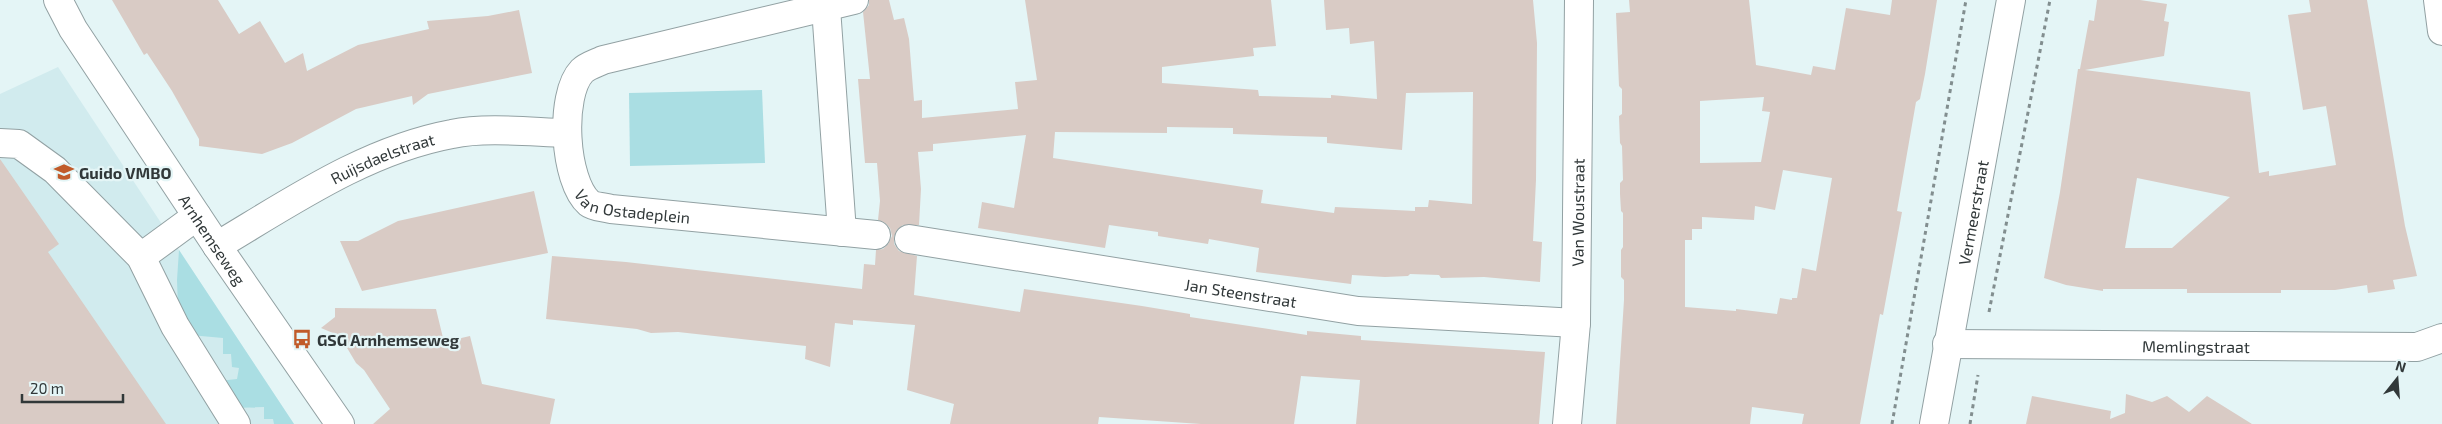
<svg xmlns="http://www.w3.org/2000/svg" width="2442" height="424" font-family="'Exo 2',sans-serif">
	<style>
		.built { fill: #d1ebee }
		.green { fill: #aadee3 }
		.building { fill: #d9cbc5; fill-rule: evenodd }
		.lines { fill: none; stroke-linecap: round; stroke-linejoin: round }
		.minor-casing { stroke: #92a1a3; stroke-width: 30 }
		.path { stroke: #828e8f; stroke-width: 3; stroke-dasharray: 4 4; stroke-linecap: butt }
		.minor { stroke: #fff; stroke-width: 28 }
		.labels { text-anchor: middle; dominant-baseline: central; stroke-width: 4.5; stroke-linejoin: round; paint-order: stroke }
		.street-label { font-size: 16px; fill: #313839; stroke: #e4f5f6 }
		.poi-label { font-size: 16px; font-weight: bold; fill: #313839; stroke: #e4f5f6; text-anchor: start }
	</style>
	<rect width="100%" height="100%" fill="#e4f5f6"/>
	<path class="built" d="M58,67L294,424H0V94Z"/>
	<g class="green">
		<path d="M762,90L765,163L630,166L629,93Z"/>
		<path d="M179,250L294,424H274L273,419H264V407L235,408L219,381L237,379L239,368L232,367L231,354H223V338L190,335L178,308L177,280Z"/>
	</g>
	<g class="building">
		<path d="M112,0H218L239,34L260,21L285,63L303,53L307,71L358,45L429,29L427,21L488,16L519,10L532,73L428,94L413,105L412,96L356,109L292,143L262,154L199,146V139L172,91L147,53L144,55Z"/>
		<path d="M869,0H889L894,20L904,18L909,39L914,101L922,100V118L1018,109L1015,82L1037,80L1025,0H1271L1276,46L1253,48L1254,56L1162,67V83L1258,90L1259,96L1331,98V95L1377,99L1374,41L1350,44L1349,28L1326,30L1324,0H1533L1537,43L1536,180L1533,241L1542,242L1540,282L1484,277L1441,278L1439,275L1410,274L1408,276L1385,277L1352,275L1351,284L1256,272L1259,248L1209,239L1208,244L1158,236V232L1109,225L1105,248L978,228L982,202L1014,208L1026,135L933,144V151L918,152L921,189L919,225H903L897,230L894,237V244L899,251L917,256L914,295L1020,312L1024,289L1142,306L1190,314V317L1307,335V331L1361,336V340L1545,352L1539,424H1356L1360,380L1301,376L1294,424H1201L1099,417L1098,424H950L954,404L907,390L915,325L853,320V325L835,323L830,367L805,359L806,346L678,332L651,333L637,329L546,319L552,256L626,262L862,289L864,264L875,265L876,250L883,249L888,244L892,236L890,228L885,223L878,220L880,201L877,163H865L858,79H870L863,12L869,5ZM1473,92L1472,204L1429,200L1428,207H1415V211L1335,207L1334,213L1261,203L1263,190L1053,158L1055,132L1167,133V127L1233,128V134L1327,137V143L1402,150L1406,93Z"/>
		<path d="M1629,0H1749L1756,65L1811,75L1813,66L1835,70L1846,8L1890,15L1892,0H1937L1925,74L1920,99L1916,102L1897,211L1902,212L1883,315L1880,314L1860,424H1802L1804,414L1752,407L1750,424H1616L1624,300V280L1621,277V250L1623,247V213L1621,211L1620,194V183L1623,180L1622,146L1620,143L1619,116L1622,114V89L1619,86L1616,13L1630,12ZM1764,97L1762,111L1770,112L1761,162L1700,163V101ZM1783,170L1832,178L1816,271L1802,268L1797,298H1792V300L1780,298L1777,314L1736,309V311L1685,307V240H1692V229H1702V217L1754,220L1755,206L1775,210Z"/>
		<path d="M2097,0H2140L2167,4L2164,21L2169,22L2164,56L2085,70L2250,92L2259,173L2269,171V176L2336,165L2326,106L2303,110L2288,15L2311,12L2309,0H2367L2405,226L2417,276L2393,280L2395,289L2368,293L2367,285L2335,290H2281V293H2187V289H2103V291L2066,285L2044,278L2060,192L2078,69H2080L2089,20L2094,21ZM2137,178L2230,197L2172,248H2125Z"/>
		<path d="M0,159L59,244L48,252L166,424H0Z"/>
		<path d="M534,191L548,253L362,291L340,241H358L398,221Z"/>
		<path d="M335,308L436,309L444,342L470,336L482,384L555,399L550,424H373L390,409L364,370L356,363L340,336L321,328L335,317Z"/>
		<path d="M2126,394L2152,402L2167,396L2189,412L2207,396L2252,424H2026L2032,396L2111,411L2110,419L2125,413Z"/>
	</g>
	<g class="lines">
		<defs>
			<g id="minor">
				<path id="s1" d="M58,0L73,29L217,246L340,424"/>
				<path id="s2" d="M854,0L603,60C597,63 587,66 582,71C559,95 564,181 589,203C594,207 604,207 611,209L876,235"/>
				<path d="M2438,0L2442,31"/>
				<path d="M826,8L842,232"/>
				<path d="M0,143L19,144L55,170L141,257L175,326L236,424"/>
				<path id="s3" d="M909,239L1358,311L1576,323"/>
				<path id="s4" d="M217,246C291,202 366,150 452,134C485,127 531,132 565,133"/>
				<path d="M141,257L197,216"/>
				<path id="s5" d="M1947,344L2417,347L2442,338"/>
				<path id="s6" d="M1567,424L1576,323L1579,0"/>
				<path id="s7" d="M1934,424L2011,0"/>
			</g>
		</defs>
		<use href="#minor" class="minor-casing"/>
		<g class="path">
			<path d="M1989,312L2050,0"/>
			<path d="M1892,424L1966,0"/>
			<path d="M1970,424L1978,375"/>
		</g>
		<use href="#minor" class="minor"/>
	</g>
	<defs>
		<symbol id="school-bare" viewBox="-9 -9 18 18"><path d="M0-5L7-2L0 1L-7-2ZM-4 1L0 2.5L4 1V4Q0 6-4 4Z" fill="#c15b2a" stroke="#e4f5f6" stroke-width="2.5" paint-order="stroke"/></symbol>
		<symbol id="bus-bare" viewBox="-9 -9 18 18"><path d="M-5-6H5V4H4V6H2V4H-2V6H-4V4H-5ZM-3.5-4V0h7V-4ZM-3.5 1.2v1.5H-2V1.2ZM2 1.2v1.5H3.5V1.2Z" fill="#c15b2a" stroke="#e4f5f6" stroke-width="2.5" paint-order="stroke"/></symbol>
	</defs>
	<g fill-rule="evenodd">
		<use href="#school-bare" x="50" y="158" width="28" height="28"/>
		<use href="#bus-bare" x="288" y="325" width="28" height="28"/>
	</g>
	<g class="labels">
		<g class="street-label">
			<text stroke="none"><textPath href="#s4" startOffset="188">Ruijsdaelstraat</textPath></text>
			<text stroke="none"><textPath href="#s2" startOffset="465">Van Ostadeplein</textPath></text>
			<text stroke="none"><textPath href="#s6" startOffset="212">Van Woustraat</textPath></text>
			<text stroke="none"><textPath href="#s7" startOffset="215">Vermeerstraat</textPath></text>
			<text stroke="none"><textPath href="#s1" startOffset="285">Arnhemseweg</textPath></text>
			<text stroke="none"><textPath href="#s3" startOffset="336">Jan Steenstraat</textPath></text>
			<text stroke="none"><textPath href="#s5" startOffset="249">Memlingstraat</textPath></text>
		</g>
		<g class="poi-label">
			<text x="79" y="172">Guido VMBO</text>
			<text x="317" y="339">GSG Arnhemseweg</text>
		</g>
	</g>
	<g transform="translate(2397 379) rotate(17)" stroke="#e4f5f6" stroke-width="4" paint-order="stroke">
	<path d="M0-4L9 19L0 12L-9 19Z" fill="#313839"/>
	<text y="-8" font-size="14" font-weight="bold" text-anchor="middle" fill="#313839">N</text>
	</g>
	<path d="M22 394v8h101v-8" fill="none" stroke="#313839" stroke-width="2.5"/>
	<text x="30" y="394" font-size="15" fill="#313839" stroke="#e4f5f6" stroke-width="4" paint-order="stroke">20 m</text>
</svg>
